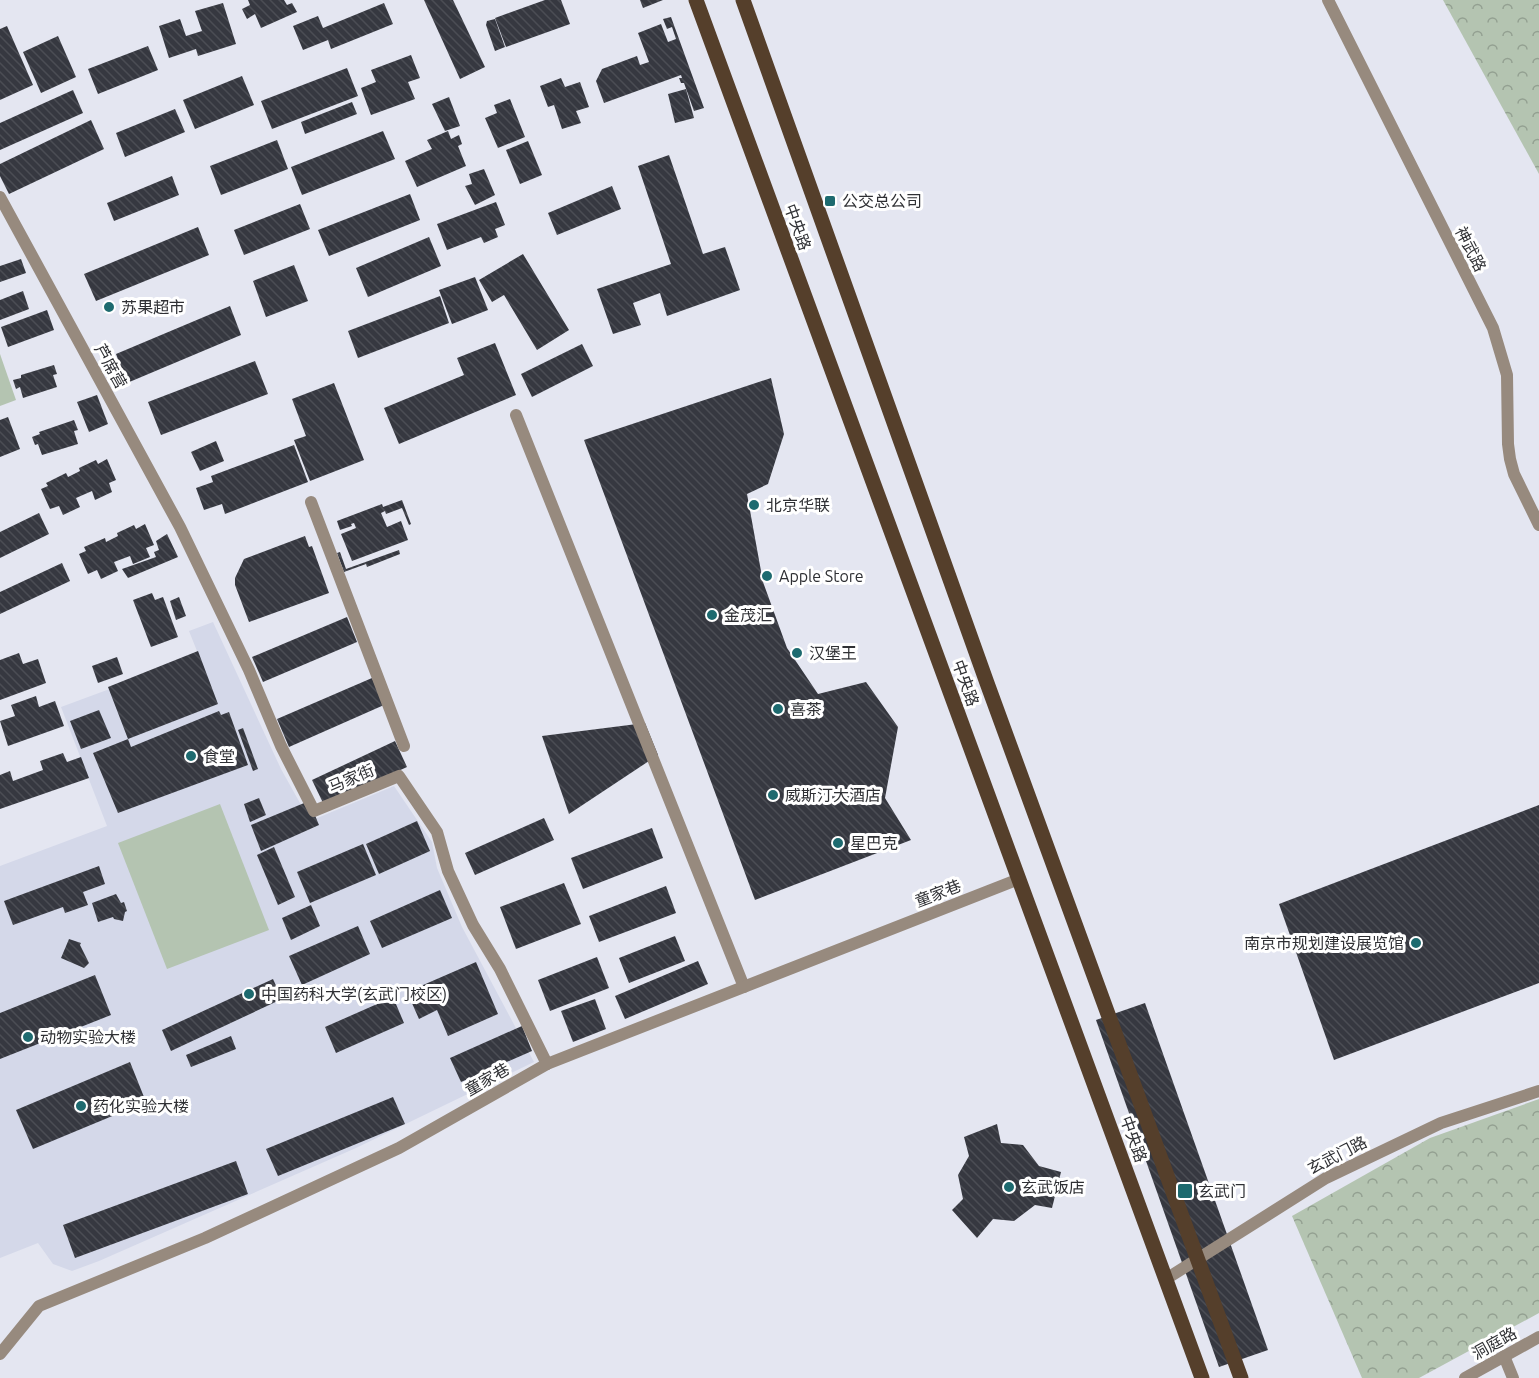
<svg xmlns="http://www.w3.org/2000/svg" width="1539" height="1378" font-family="Ubuntu,'Noto Sans SC',sans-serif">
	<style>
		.built { fill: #d4d8e9 }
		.park { fill: url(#park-crowns) }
		.pitch { fill: #b4c4b1 }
		.building { fill: url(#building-back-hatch) }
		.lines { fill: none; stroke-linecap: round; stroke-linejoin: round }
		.minor { stroke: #978a7e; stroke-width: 12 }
		.tertiary { stroke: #978a7e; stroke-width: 12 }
		.primary { stroke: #553f2b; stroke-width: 15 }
		.poi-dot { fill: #1d6a6f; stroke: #fff; stroke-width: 2 }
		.labels { text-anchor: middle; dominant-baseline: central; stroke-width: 6; stroke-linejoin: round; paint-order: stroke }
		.poi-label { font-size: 16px; fill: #2f3034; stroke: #fff; text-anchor: start }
		.street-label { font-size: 16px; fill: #2f3034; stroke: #fff }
	</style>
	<defs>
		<pattern id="park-crowns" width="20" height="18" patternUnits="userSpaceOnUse" patternTransform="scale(1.5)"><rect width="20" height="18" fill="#b4c4b1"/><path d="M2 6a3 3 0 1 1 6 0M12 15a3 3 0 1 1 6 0" fill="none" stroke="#93a091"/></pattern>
		<pattern id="building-back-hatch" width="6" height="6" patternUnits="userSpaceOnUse" patternTransform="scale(1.5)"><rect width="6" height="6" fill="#363840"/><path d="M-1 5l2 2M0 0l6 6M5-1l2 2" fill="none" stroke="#4b4d54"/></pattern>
	</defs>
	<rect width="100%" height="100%" fill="#e4e6f1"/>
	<path class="built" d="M213,622L281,769L310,821L394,786L432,842L437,868L462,927L534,1062L356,1148L99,1261L72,1271L53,1264L38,1243L0,1258V866L107,826L61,707L199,656L189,631Z"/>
	<g class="park">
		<path d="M1443,0H1539V174Z"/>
		<path d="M1539,1099V1313L1419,1378H1362L1292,1216L1430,1138Z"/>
	</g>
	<g class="pitch">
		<path d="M0,354L16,400L0,406Z"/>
		<path d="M220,804L269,930L167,969L118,843Z"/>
	</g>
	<g class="building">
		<path d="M248,0H284L287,5L292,3L297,12L261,28L255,14L247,19L242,9L250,5Z"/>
		<path d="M424,0H453L485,67L460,79Z"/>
		<path d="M545,0H561L570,24L506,47L495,18Z"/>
		<path d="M640,0H663L643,8Z"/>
		<path d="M223,3L236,44L198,56L196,49L169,58L159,26L180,19L186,36L202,31L195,11Z"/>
		<path d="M384,3L393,24L331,49L328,40L303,50L293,26L318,16L323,28Z"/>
		<path d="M671,17L704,108L694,111L684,83H681L679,78H682L681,75L604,103L596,81L602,69L637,56L640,65L649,62L638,33L661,24L668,42L676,39L672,27L667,29L663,19Z"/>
		<path d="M495,19L505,47L495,51L486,25L487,21Z"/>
		<path d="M7,26L33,85L0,100V29Z"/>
		<path d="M58,36L76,77L41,93L23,52Z"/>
		<path d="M148,46L158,70L98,94L88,69Z"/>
		<path d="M411,55L420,78L408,82L415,99L371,115L361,88L376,82L371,70Z"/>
		<path d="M347,68L358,96L272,129L261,101Z"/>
		<path d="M242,76L254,105L195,129L183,100Z"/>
		<path d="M561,78L565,87L580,82L589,107L576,111L581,123L562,129L554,105L548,107L540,86Z"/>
		<path d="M686,89L694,118L675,123L668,94Z"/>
		<path d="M73,90L83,113L0,150V123Z"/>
		<path d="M449,97L460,126L445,131L432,104Z"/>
		<path d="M510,99L525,137L498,148L485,118L497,113L494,105Z"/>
		<path d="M352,102L357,114L305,134L301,122Z"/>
		<path d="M175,109L185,132L125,157L116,133Z"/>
		<path d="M91,120L104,149L9,194L0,176V164Z"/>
		<path d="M383,131L395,159L302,195L291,167Z"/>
		<path d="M448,131L451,139L459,135L462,144L458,146L466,166L417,187L405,161L432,149L427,140Z"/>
		<path d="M277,140L288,169L221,195L210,166Z"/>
		<path d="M528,141L542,175L520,184L506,150Z"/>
		<path d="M669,155L703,254L725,247L740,290L667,316L660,293L633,303L641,325L613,334L597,289L671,264L638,166Z"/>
		<path d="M484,169L495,195L475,205L465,186L472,184L469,174Z"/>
		<path d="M172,176L179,195L114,221L107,203Z"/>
		<path d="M612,186L621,209L557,235L548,213Z"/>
		<path d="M410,194L420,220L329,256L318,230Z"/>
		<path d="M496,202L505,225L495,229L498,237L484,243L481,237L447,250L437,224Z"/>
		<path d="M300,204L310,229L244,255L234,230Z"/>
		<path d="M198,227L209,255L96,301L84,274Z"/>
		<path d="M429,237L441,266L368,297L356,268Z"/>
		<path d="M523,254L569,330L537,350L504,295L492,302L479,280Z"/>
		<path d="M21,259L26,273L0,282V266Z"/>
		<path d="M294,265L308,301L266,317L253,281Z"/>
		<path d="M475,277L488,310L452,324L439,290Z"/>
		<path d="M23,291L29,309L0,320V300Z"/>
		<path d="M440,296L449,323L358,358L348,331Z"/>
		<path d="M230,306L241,335L127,383L116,354Z"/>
		<path d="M47,310L54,330L8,347L1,327Z"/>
		<path d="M495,343L516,395L399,444L384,408L464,375L457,358Z"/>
		<path d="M582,344L593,366L532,397L521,374Z"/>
		<path d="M255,361L268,394L161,435L148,402Z"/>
		<path d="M54,365L57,374L53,375L57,387L23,398L20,387L16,389L13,380L21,378V375Z"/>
		<path d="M771,378L784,434L768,484L747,494L763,582L787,648L818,694L866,682L898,727L885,798L911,840L755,900L584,440Z"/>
		<path d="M334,383L364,460L310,481L294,440L306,436L292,399Z"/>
		<path d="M97,395L108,424L89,432L77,402Z"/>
		<path d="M8,417L20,449L0,457V420Z"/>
		<path d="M74,420L78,430L74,431L78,444L42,455L38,444L35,445L32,437L40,434L39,432Z"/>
		<path d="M216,441L224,461L200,471L191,452Z"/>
		<path d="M294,445L308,482L225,514L222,504L204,510L196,488L213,482L211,476Z"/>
		<path d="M107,459L116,480L109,483L112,492L95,500L92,491L76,498L80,507L63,515L59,506L50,509L41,489L48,486L46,483L66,473L68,477L80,471L79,468L96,460L98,464Z"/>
		<path d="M402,500L411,524L409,525L402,508L386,514L385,511L381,513L387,527L401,521L408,540L352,561L341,534L356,528L354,523L351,524L352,526L340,530L337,521L382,504L383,507Z"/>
		<path d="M39,513L49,534L0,558V532Z"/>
		<path d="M145,524L154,545L146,548L150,557L133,564L130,556L114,562L118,571L101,579L97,570L88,574L79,554L86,551L84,547L105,538L106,542L118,536L117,533L134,525L136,529Z"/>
		<path d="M167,534L178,557L128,578L122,569L156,557L154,552L159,550L156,541Z"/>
		<path d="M305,536L309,547L312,546L329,593L249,622L235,585V578L244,559Z"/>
		<path d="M399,550L400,554L367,567L366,564L344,572L337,553L340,552L346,569Z"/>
		<path d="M62,563L70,581L0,614V592Z"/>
		<path d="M152,593L155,600L163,597L178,637L151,647L133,600Z"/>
		<path d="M179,597L186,616L176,620L170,601Z"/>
		<path d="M347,617L357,642L263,682L252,657Z"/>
		<path d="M198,651L218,704L128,739L131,747L219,711L221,715L229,712L248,765L118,813L93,753L128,739L108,687Z"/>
		<path d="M19,653L23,664L38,659L46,683L0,700V660Z"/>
		<path d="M117,657L123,674L98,683L92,666Z"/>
		<path d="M372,678L384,705L289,747L277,719Z"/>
		<path d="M36,696L39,707L55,701L64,726L8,746L0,721L15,716L11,705Z"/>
		<path d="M99,710L111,738L81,749L70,721Z"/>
		<path d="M645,723L658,755L569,814L542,736Z"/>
		<path d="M243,728L258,769L253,771L238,730Z"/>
		<path d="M395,741L407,767L324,805L312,780Z"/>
		<path d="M63,753L67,762L81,757L89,778L0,809V775L10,771L13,781L43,770L40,761Z"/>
		<path d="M259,798L266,815L250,822L244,804Z"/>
		<path d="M309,801L319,825L261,851L251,825Z"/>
		<path d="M1539,805V983L1334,1060L1279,904Z"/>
		<path d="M544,818L554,840L475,875L465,853Z"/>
		<path d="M417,821L430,851L379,874L366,844Z"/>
		<path d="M652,828L663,858L583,889L571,858Z"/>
		<path d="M363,844L376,875L310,903L297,872Z"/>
		<path d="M274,847L295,897L278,905L257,855Z"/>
		<path d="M99,866L105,884L83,892L88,905L65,913L63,907L13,925L4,901Z"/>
		<path d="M564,883L581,924L516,949L500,907Z"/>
		<path d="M666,886L676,913L599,942L589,916Z"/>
		<path d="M440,890L452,918L382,948L370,921Z"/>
		<path d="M116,894L121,903L124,902L127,911L125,912L123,921L114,919L113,917L98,922L92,903Z"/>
		<path d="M311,905L320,926L291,940L282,918Z"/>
		<path d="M358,926L370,954L302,985L289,956Z"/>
		<path d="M675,936L685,961L629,983L619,958Z"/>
		<path d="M69,939L81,943L80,945L89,963L84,968L61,958Z"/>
		<path d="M597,957L609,988L550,1011L538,980Z"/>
		<path d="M698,961L708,984L625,1019L615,996Z"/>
		<path d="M476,962L498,1014L448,1036L437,1010L419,1019L407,992Z"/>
		<path d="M95,975L111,1015L0,1059V1013Z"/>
		<path d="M273,979L282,999L171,1051L162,1030Z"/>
		<path d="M393,997L404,1023L336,1053L325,1027Z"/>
		<path d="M595,999L606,1029L573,1042L561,1011Z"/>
		<path d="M1145,1003L1268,1350L1219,1367L1096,1020Z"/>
		<path d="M522,1026L532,1051L461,1082L450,1058Z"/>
		<path d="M231,1036L236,1049L191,1067L186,1055Z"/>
		<path d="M130,1062L146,1102L33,1149L16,1110Z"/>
		<path d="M393,1097L405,1124L278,1176L266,1149Z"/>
		<path d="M997,1124L1001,1143L1023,1145L1039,1166L1061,1172L1052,1208L1035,1205L1014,1221L993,1219L977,1238L952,1210L963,1199L958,1175L969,1156L964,1137Z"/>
		<path d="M236,1161L248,1194L75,1258L63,1225Z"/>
	</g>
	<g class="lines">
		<g class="minor">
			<path d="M1328,0L1493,328L1507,375L1508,444L1510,459L1514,474L1539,525"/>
			<path d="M0,197L180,527L249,670L281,746L314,811L399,776L437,832L448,871L473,925L500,969L547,1064"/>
			<path d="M516,415L744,987"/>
			<path d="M311,502L404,746"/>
			<path d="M0,1354L39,1306L205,1238L399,1148L547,1064L1019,879"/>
			<path d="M1504,1356L1513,1378"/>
			<path d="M1465,1378L1539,1337"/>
		</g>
		<path class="tertiary" d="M1166,1279L1326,1178L1441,1123L1539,1091"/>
		<g class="primary">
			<path d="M696,0L1202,1378"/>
			<path d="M743,0L987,683L1241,1378"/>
		</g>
	</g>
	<g class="poi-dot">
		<rect x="824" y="195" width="12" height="12" rx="3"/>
		<circle cx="109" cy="307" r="6"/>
		<circle cx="754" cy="505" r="6"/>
		<circle cx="767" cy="576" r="6"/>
		<circle cx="712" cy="615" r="6"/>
		<circle cx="797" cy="653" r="6"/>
		<circle cx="778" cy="709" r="6"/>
		<circle cx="191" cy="756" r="6"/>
		<circle cx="773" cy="795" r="6"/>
		<circle cx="838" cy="843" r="6"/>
		<circle cx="1416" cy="943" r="6"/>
		<circle cx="249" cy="994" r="6"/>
		<circle cx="28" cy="1037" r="6"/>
		<circle cx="81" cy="1106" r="6"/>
		<circle cx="1009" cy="1187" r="6"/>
		<rect x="1177" y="1183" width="16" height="16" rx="3"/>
	</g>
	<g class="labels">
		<g class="poi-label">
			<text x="842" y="201">公交总公司</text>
			<text x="121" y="307">苏果超市</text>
			<text x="766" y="505">北京华联</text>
			<text x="779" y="576">Apple Store</text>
			<text x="724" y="615">金茂汇</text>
			<text x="809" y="653">汉堡王</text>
			<text x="790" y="709">喜茶</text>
			<text x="203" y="756">食堂</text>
			<text x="785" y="795">威斯汀大酒店</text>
			<text x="850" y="843">星巴克</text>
			<text x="1404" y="943" text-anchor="end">南京市规划建设展览馆</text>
			<text x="261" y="994">中国药科大学(玄武门校区)</text>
			<text x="40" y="1037">动物实验大楼</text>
			<text x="93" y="1106">药化实验大楼</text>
			<text x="1021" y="1187">玄武饭店</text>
			<text x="1198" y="1191">玄武门</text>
		</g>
		<g class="street-label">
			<text transform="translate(798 227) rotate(70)">中央路</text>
			<text transform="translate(1471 249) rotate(63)">神武路</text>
			<text transform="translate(111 366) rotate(61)">芦席营</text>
			<text transform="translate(966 683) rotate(70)">中央路</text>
			<text transform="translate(351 778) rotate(-23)">马家街</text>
			<text transform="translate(938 893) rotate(-21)">童家巷</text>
			<text transform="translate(487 1079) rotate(-30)">童家巷</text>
			<text transform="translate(1134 1139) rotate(70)">中央路</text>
			<text transform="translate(1337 1155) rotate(-27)">玄武门路</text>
			<text transform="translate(1494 1343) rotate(-29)">洞庭路</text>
		</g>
	</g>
</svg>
